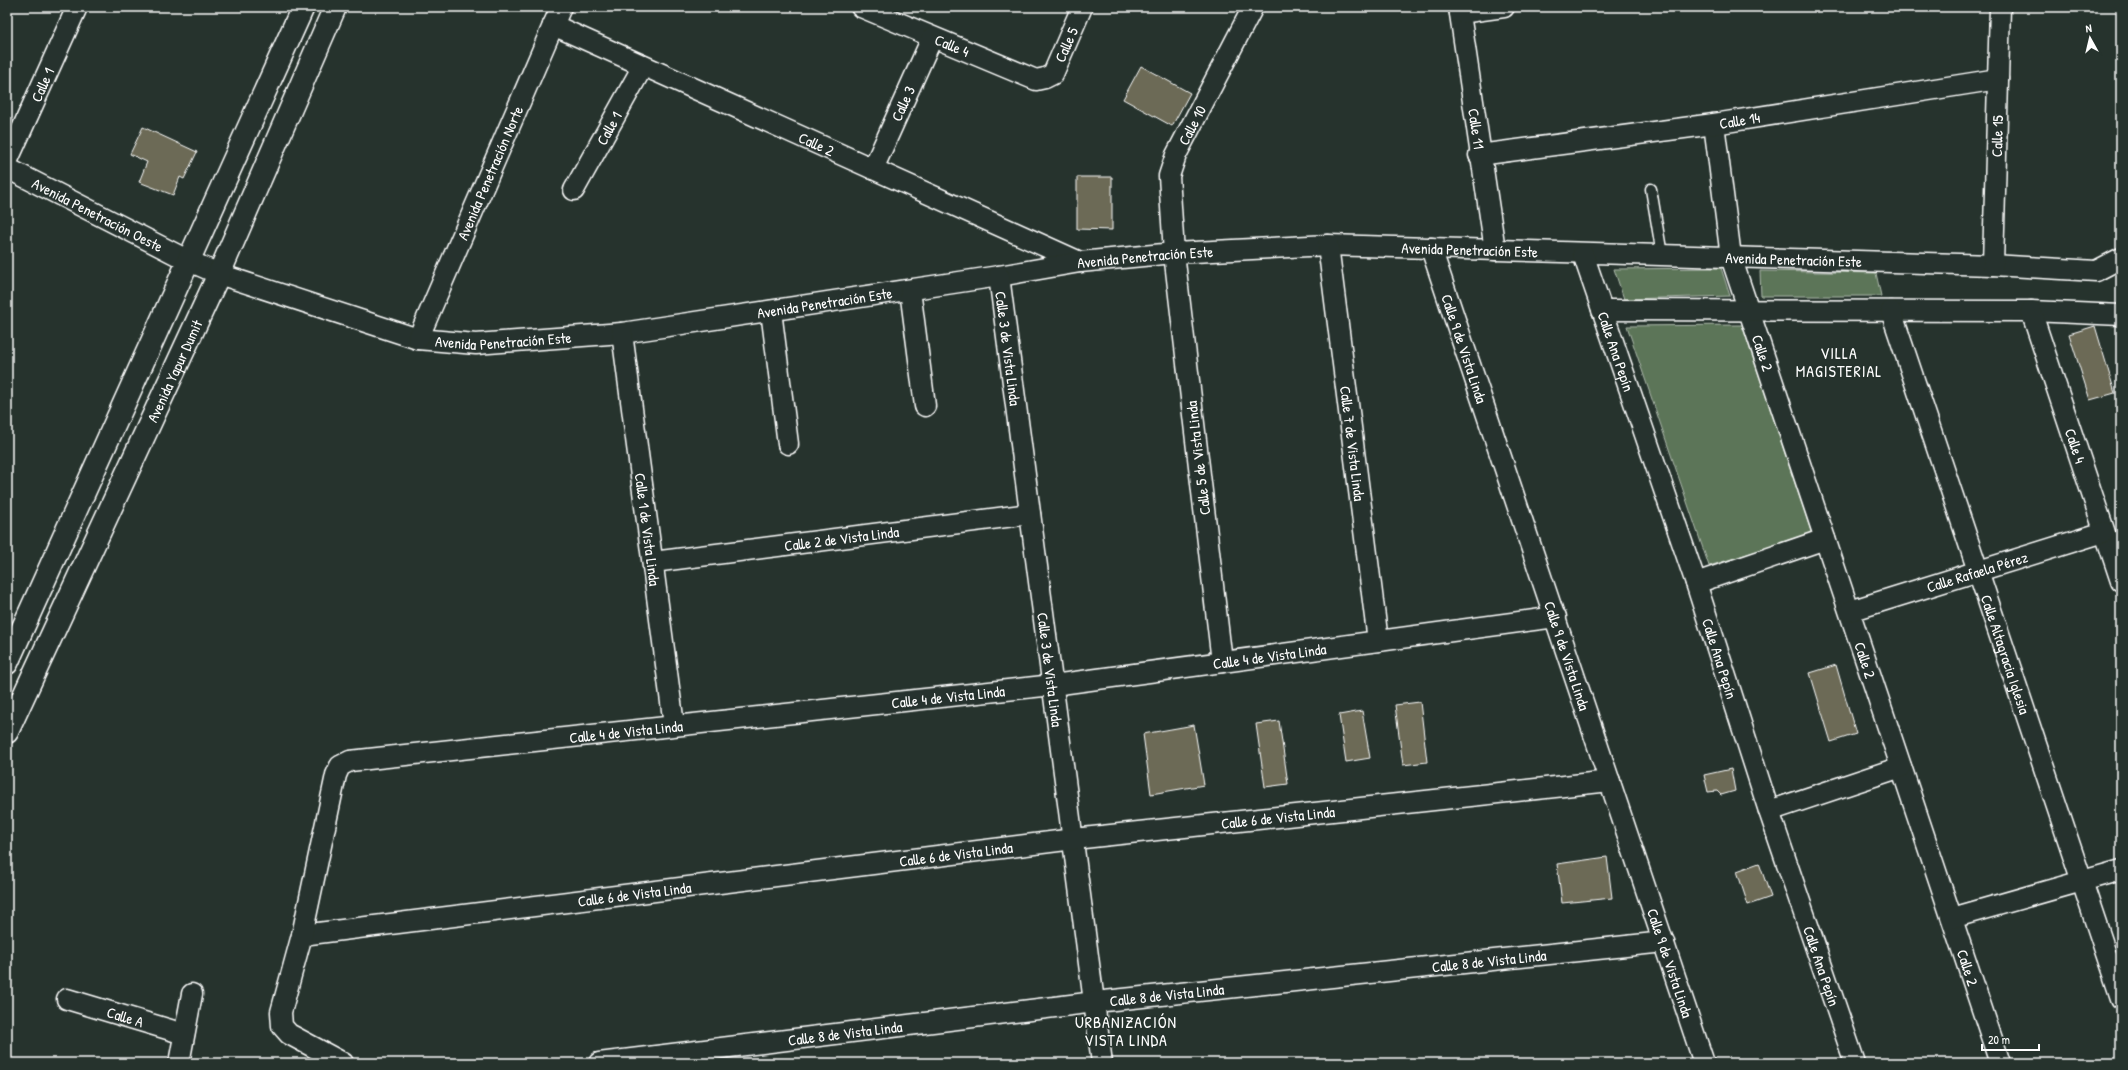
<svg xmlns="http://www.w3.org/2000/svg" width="2128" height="1070" font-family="'Patrick Hand',sans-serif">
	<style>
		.green { fill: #5c7459; stroke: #aebaac }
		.building { fill: #6c6b56; stroke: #fff }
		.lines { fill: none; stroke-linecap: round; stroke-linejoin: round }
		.service-casing { stroke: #fff; stroke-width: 13 }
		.minor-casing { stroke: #fff; stroke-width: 23 }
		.primary-casing { stroke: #fff; stroke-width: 25 }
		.service { stroke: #26332d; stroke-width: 10 }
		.minor { stroke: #26332d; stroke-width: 20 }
		.primary { stroke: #26332d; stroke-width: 22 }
		.labels { text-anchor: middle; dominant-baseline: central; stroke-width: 3; stroke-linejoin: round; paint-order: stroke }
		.street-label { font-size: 15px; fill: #fff; stroke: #26332d }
		.neighbourhood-label { font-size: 16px; letter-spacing: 1px; fill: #fff; stroke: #26332d }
	</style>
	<rect width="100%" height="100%" fill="#26332d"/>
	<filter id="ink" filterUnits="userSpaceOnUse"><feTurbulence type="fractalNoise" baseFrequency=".025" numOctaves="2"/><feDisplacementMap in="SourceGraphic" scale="8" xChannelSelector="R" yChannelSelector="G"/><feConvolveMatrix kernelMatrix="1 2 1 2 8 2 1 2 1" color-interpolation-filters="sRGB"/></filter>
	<g filter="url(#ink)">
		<g class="green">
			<path d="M1721,268L1730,296L1624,299L1614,269Z"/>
			<path d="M1760,271L1876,273L1881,296H1761Z"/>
			<path d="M1742,325L1812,534L1709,566L1627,326Z"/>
		</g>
		<g class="building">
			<path d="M1141,66L1190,93L1172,126L1123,99Z"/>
			<path d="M143,127L197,152L184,179L180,177L173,195L139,182L147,162L130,154Z"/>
			<path d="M1077,177H1112V230L1077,229Z"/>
			<path d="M2095,326L2115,393L2090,400L2069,334Z"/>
			<path d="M1836,665L1856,734L1831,742L1810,673Z"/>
			<path d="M1420,702L1427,762L1403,765L1395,705Z"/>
			<path d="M1362,711L1370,758L1346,762L1339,715Z"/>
			<path d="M1279,721L1288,784L1265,787L1256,724Z"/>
			<path d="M1194,725L1204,785L1151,794L1143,734Z"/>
			<path d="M1731,769L1735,791L1721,795L1717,791L1708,792L1704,775Z"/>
			<path d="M1607,857L1612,898L1562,903L1557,864Z"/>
			<path d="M1759,863L1771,897L1748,905L1737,871Z"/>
		</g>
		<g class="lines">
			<defs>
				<path id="service" d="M1651,189L1662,255"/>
				<g id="minor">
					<path id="s1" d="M861,7L1036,80L1045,78L1053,74L1082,7"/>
					<path id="s2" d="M1459,7L1495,250"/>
					<path d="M1460,13L1504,7"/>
					<path id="s3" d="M553,25L1080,262"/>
					<path id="s4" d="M1714,124L1731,257L2000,1063"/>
					<path id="s5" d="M1479,155L1714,124L1998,79"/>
					<path id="s6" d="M7,162L77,7"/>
					<path id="s7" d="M7,168L189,261L219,274L418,339L476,344L622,333L999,276L1080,262L1174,253L1328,245L1993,265L2096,271L2121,258"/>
					<path id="s8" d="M873,169L932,38"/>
					<path id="s9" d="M574,190L643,66"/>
					<path id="s10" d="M1328,245L1378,641"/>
					<path id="s11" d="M1431,248L1704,1063"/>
					<path id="s12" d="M1583,254L1696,583L1769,811L1855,1063"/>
					<path id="s13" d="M1993,265L2000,7"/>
					<path id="s14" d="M999,276L1102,1063"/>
					<path d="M910,290L925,406"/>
					<path d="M1602,310L2031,311L2121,315"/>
					<path d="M771,311L788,444"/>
					<path id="s15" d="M1891,311L2121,998"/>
					<path id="s16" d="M2031,311L2121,581"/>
					<path id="s17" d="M622,333L674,725"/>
					<path id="s18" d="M418,339L561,7"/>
					<path id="s19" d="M653,562L1030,514"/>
					<path d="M1696,583L1825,539"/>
					<path id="s20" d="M1850,611L2104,532"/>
					<path id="s21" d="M1222,662L1174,253L1169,176L1176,155L1253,7"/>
					<path d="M1769,811L1901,767"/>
					<path d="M1952,918L2121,870"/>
					<path id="s22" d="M302,935L1074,839L1610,781"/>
					<path id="s23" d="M67,999L184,1034"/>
					<path d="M179,1063L192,994"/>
					<path id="s24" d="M343,1063L289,1034L282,1026L281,1012L302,935L336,775L340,766L350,761L1053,685L1556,617"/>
					<path id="s25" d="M599,1063L1095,1002L1664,942"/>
				</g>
				<g id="primary">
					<path d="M7,663L303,7"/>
					<path id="s26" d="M7,732L219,274L335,7"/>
				</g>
			</defs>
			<use href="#service" class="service-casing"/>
			<use href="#minor" class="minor-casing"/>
			<use href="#primary" class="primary-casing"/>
			<use href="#service" class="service"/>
			<use href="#minor" class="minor"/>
			<use href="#primary" class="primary"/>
		</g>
	</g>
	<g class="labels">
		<g class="street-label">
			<text stroke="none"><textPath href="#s1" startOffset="240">Calle 5</textPath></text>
			<text stroke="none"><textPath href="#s1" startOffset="99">Calle 4</textPath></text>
			<text stroke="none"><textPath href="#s6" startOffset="85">Calle 1</textPath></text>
			<text stroke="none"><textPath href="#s8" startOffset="72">Calle 3</textPath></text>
			<text stroke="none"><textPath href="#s5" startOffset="263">Calle 14</textPath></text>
			<text stroke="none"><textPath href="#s21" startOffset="545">Calle 10</textPath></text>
			<text stroke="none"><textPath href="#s9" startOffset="71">Calle 1</textPath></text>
			<text stroke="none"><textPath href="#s2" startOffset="123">Calle 11</textPath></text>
			<text stroke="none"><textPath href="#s13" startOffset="129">Calle 15</textPath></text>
			<text stroke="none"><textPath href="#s3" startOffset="289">Calle 2</textPath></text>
			<text stroke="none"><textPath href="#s18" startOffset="181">Avenida Penetración Norte</textPath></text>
			<text stroke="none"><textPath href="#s7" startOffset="102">Avenida Penetración Oeste</textPath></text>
			<text stroke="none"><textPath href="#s7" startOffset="1505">Avenida Penetración Este</textPath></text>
			<text stroke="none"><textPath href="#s7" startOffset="1180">Avenida Penetración Este</textPath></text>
			<text stroke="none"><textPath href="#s7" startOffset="1829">Avenida Penetración Este</textPath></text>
			<text stroke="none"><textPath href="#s7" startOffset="856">Avenida Penetración Este</textPath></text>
			<text stroke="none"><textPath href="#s7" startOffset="532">Avenida Penetración Este</textPath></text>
			<text stroke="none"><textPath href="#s14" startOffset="73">Calle 3 de Vista Linda</textPath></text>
			<text stroke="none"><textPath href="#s11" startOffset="106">Calle 9 de Vista Linda</textPath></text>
			<text stroke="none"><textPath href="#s12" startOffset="103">Calle Ana Pepín</textPath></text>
			<text stroke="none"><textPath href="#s4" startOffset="235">Calle 2</textPath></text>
			<text stroke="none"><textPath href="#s26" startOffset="398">Avenida Yapur Dumit</textPath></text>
			<text stroke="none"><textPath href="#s10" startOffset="200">Calle 7 de Vista Linda</textPath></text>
			<text stroke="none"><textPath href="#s16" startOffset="142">Calle 4</textPath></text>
			<text transform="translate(1198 458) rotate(-97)">Calle 5 de Vista Linda</text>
			<text stroke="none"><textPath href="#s17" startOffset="198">Calle 1 de Vista Linda</textPath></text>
			<text stroke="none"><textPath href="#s19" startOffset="190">Calle 2 de Vista Linda</textPath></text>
			<text stroke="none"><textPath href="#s20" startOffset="133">Calle Rafaela Pérez</textPath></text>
			<text stroke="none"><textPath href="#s11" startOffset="430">Calle 9 de Vista Linda</textPath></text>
			<text stroke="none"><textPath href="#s15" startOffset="362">Calle Altagracia Iglesia</textPath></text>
			<text stroke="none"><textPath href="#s24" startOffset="1276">Calle 4 de Vista Linda</textPath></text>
			<text stroke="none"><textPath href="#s12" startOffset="427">Calle Ana Pepín</textPath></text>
			<text stroke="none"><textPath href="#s4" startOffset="559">Calle 2</textPath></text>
			<text stroke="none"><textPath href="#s14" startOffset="397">Calle 3 de Vista Linda</textPath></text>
			<text stroke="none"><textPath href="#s24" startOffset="952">Calle 4 de Vista Linda</textPath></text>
			<text stroke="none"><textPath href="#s24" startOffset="628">Calle 4 de Vista Linda</textPath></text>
			<text stroke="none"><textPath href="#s22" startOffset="983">Calle 6 de Vista Linda</textPath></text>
			<text stroke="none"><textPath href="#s22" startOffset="659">Calle 6 de Vista Linda</textPath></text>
			<text stroke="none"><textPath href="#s22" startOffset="335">Calle 6 de Vista Linda</textPath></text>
			<text stroke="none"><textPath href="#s25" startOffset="896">Calle 8 de Vista Linda</textPath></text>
			<text stroke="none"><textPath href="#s11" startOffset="754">Calle 9 de Vista Linda</textPath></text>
			<text stroke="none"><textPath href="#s12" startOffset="751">Calle Ana Pepín</textPath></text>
			<text stroke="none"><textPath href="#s4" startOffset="883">Calle 2</textPath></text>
			<text stroke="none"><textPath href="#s25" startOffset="572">Calle 8 de Vista Linda</textPath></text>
			<text stroke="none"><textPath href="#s23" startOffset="61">Calle A</textPath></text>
			<text stroke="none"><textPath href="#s25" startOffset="248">Calle 8 de Vista Linda</textPath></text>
		</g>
		<g class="neighbourhood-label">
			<text x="1839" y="353">VILLA<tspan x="1839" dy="18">MAGISTERIAL</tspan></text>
			<text x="1126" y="1022">URBANIZACIÓN<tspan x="1126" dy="18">VISTA LINDA</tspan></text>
		</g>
	</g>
	<rect width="2128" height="1070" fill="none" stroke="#26332d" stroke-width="24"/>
	<rect x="12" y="12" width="2104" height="1046" fill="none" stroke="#fff" stroke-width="1.5" filter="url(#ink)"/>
	<g transform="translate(2090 38) rotate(352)" stroke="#26332d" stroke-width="3" paint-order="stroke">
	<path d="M0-3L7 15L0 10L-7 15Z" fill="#ffffff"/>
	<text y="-6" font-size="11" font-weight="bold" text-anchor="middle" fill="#ffffff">N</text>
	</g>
	<path d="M1982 1044v6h57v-6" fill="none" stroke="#ffffff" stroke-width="2"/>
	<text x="1988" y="1044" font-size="12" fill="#ffffff" stroke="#26332d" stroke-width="3" paint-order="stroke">20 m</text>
</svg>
